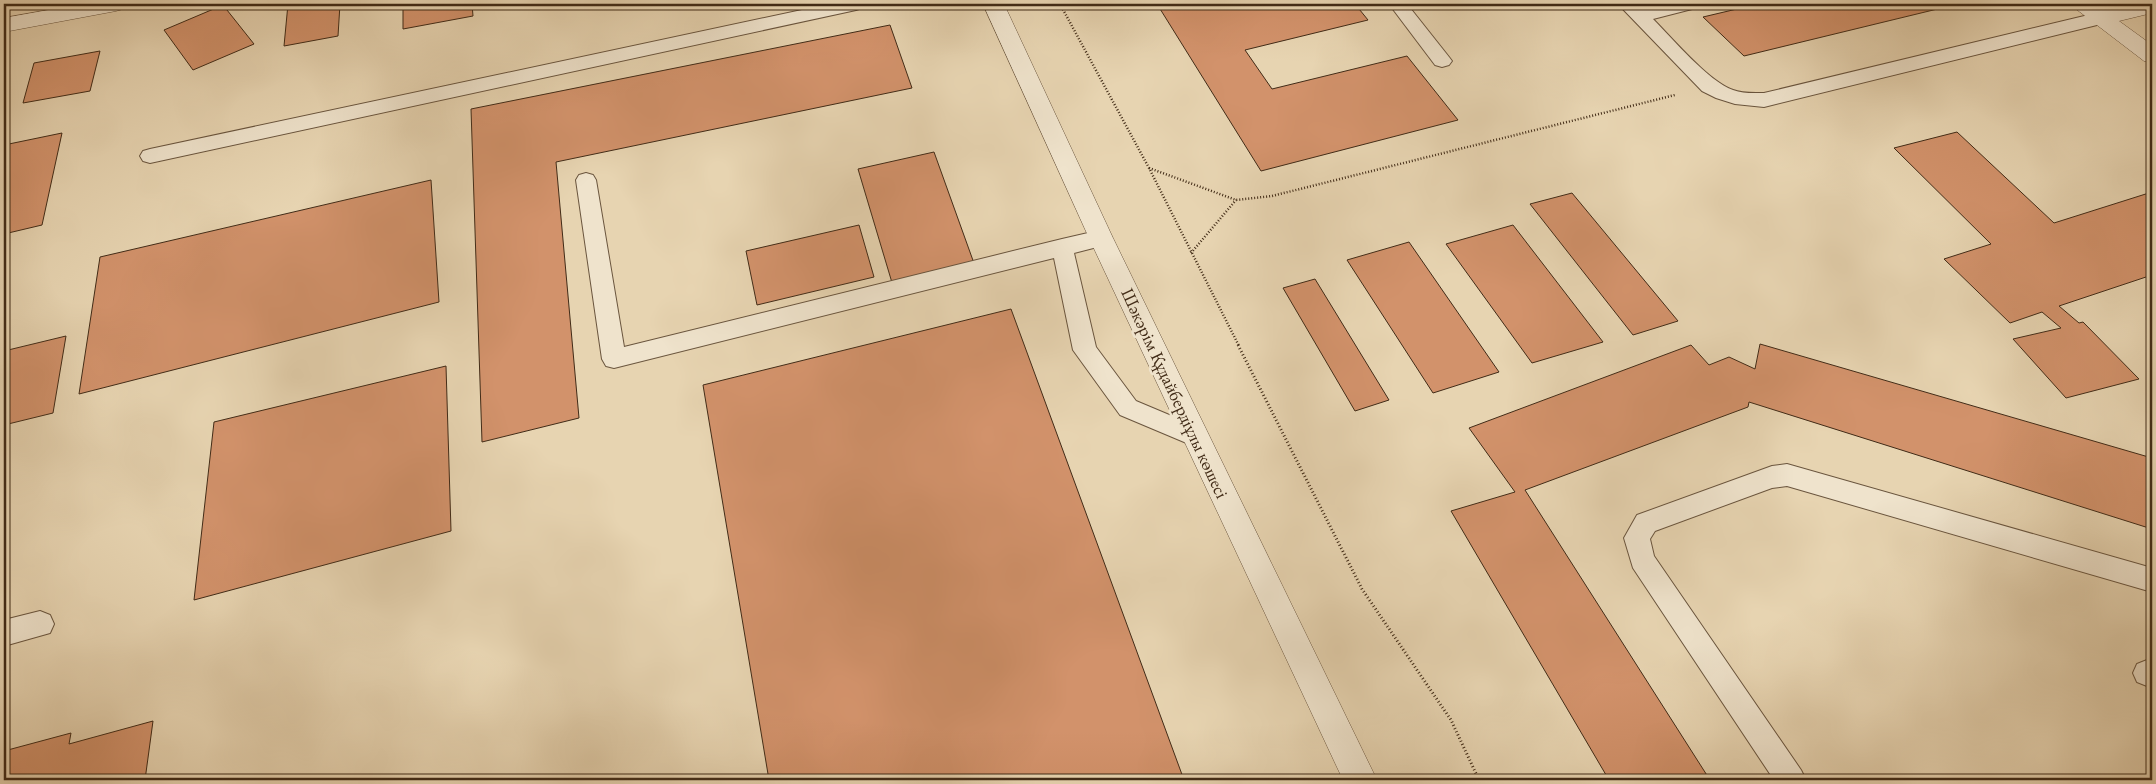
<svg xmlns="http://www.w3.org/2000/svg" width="2156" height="784" font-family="'EB Garamond',serif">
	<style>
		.building { fill: #d2926b; stroke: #412b17 }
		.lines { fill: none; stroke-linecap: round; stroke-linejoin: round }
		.lane-casing { stroke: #6a553e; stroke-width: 2 }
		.street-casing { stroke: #6a553e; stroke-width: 1 }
		.path-far1 { stroke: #412b17; stroke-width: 2.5; stroke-dasharray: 1 2; stroke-linecap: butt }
		.path { stroke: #412b17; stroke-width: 3; stroke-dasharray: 1 2.5; stroke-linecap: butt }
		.lane { fill: #efe3cc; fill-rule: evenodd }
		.street { fill: #efe3cc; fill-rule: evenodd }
		.labels { text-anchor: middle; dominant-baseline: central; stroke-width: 5; stroke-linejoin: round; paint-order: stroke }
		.street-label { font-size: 18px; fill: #412b17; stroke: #efe3cc }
	</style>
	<rect width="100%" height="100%" fill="#e7d4b1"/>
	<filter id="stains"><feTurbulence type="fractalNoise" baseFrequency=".004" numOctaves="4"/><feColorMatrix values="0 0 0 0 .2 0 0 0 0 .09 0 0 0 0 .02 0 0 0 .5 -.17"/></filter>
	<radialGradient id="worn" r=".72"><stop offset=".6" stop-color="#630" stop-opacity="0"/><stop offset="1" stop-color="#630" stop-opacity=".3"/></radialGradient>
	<g class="building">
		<path d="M288,4H340L338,36L284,46Z"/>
		<path d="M403,4H472L473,16L403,29Z"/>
		<path d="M1157,4H1355L1368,20L1245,50L1272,89L1407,56L1458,120L1261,171Z"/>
		<path d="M1758,4H1958L1744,56L1703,17Z"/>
		<path d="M223,5L254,44L193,70L164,30Z"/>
		<path d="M890,25L912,88L556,162L579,418L482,442L471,109Z"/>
		<path d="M100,51L90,91L23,103L34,63Z"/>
		<path d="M1957,132L2054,223L2152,192V275L2059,306L2079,323L2083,322L2139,379L2066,398L2013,339L2061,328L2042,312L2010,323L1944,259L1991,244L1894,148Z"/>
		<path d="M62,133L42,225L4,234V145Z"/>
		<path d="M934,152L975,266L893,286L858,169Z"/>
		<path d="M431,180L439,302L79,394L100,257Z"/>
		<path d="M1572,193L1678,321L1633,335L1530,204Z"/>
		<path d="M859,225L874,277L757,305L746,251Z"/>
		<path d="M1513,225L1603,342L1532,363L1446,244Z"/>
		<path d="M1409,242L1499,372L1433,393L1347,260Z"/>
		<path d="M1315,279L1389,400L1355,411L1283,288Z"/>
		<path d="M1011,309L1184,780H769L703,385Z"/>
		<path d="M66,336L53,413L4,425V351Z"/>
		<path d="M1760,344L2152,458V529L1749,402L1748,407L1525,490L1710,780H1609L1451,511L1515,492L1469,428L1691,345L1709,365L1729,357L1755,369Z"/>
		<path d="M446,366L451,531L194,600L214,422Z"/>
		<path d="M153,721L145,780H4V751L71,733L69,744Z"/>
	</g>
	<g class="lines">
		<defs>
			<g id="lane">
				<path d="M830,4H865L862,8L856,10L150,163L143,161L140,156L143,151L150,149Z"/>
				<path d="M1389,4H1407L1449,57L1452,61L1449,65L1442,67L1435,65Z"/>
				<path d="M1618,4H1637L1643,9L1667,4H1699L1696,8L1653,19C1673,39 1708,81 1733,90C1743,94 1754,93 1764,93L2101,12L2108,14L2110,18L2108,22L2101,24L1764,107L1735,104L1716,98L1702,91Z"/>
				<path d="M586,173L593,175L596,180L624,347L1062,239L1101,230L1109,232L1112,238L1109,244L1074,253L1096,347L1136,401L1205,430L1208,437L1205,444L1196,447L1120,415L1073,350L1054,258L614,368L606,366L602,359L576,180L579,175Z"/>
				<path d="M1787,464L2152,568V592L1787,486L1772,488L1655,531L1650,539L1654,556L1801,770L1806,780H1774L1633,568L1624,538L1637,515L1772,466Z"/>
				<path d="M40,611L50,615L54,624L50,633L4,646V620Z"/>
				<path d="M2147,660L2152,662V688L2137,682L2133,673L2137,664Z"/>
			</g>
			<g id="street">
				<path d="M82,4H127L123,9L116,11L4,32V18Z"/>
				<path d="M983,4H1004L1113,238L1377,780H1343L1089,238Z"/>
				<path d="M2073,4H2096L2105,10L2133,4H2152V13L2119,21L2152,45V63L2144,61L2076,9Z"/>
			</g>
		</defs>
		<use href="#lane" class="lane-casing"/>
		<use href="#street" class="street-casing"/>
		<g class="path-far1">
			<path d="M1060,4L1149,168L1239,346"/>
			<path d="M1149,168L1236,200L1272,196L1675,95"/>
			<path d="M1191,253L1236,200"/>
		</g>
		<path class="path" d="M1238,345L1362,589L1451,720L1479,780"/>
		<use href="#lane" class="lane"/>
		<use href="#street" class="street"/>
	</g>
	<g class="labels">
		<g class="street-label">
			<text transform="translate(1175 393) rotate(65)">Шәкәрім Құдайбердіұлы көшесі</text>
		</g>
	</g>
	<rect width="2156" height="784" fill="none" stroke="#e7d4b1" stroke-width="20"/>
	<rect x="5" y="5" width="2146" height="774" fill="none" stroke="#412b17" stroke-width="2.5"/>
	<rect x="10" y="10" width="2136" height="764" fill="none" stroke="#412b17"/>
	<rect width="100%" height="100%" filter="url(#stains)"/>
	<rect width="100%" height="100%" fill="url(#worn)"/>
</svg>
